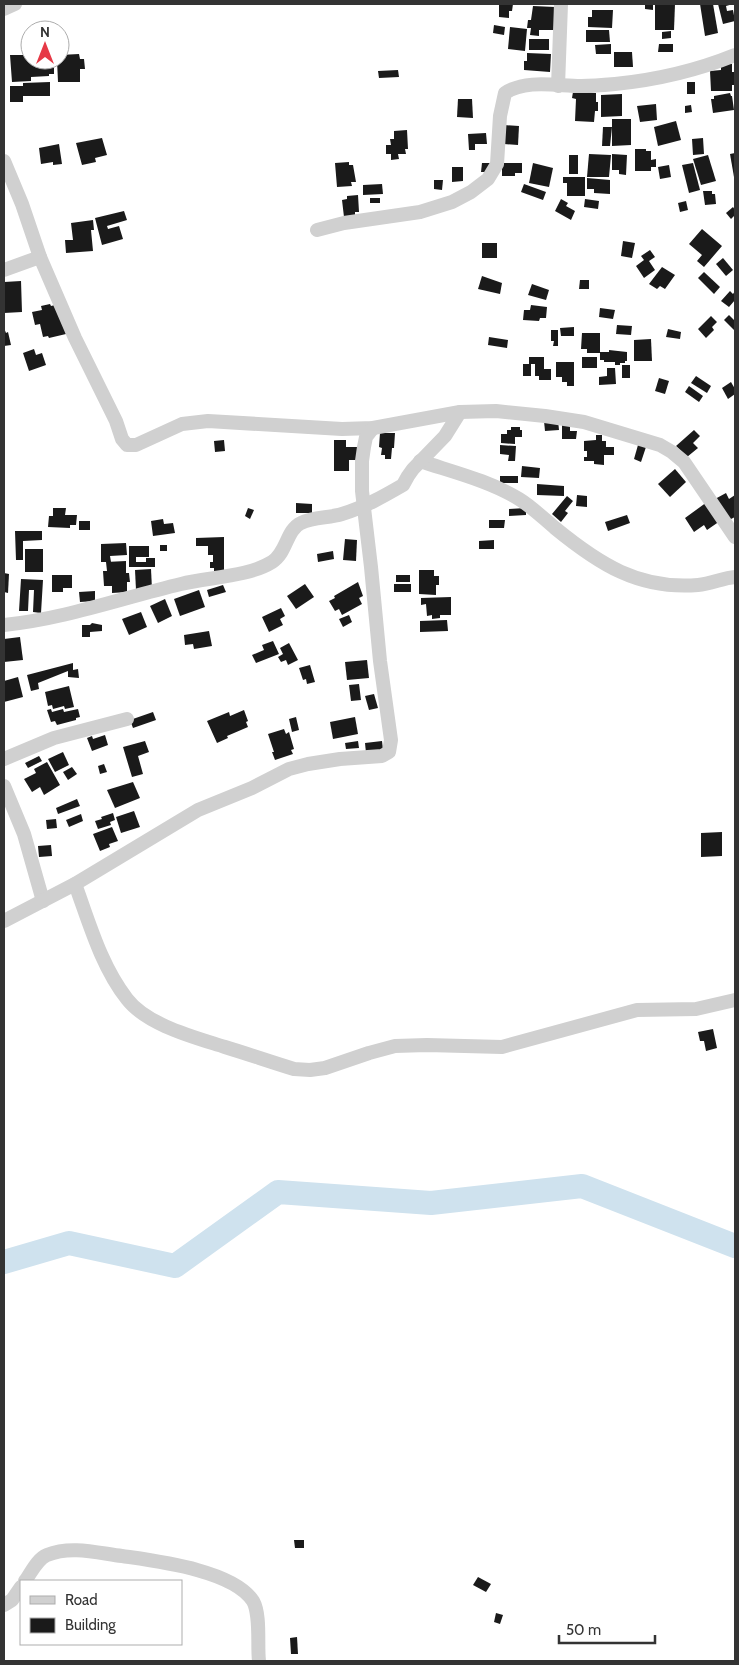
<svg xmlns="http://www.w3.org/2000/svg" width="739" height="1665" font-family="Cabin,sans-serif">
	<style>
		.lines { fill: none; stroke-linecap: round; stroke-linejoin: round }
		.river { stroke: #cfe2ee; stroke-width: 24 }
		.building { fill: #1a1a1a }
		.street { stroke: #d0d0d0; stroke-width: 14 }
	</style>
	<rect width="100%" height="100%" fill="#fff"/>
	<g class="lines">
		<path class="river" d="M4,1262L69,1243L175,1266L278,1192L431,1203L582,1186L735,1246"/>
	</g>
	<g class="building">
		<path d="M499,4H513L512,11H509V18L499,17Z"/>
		<path d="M645,4H653V10L645,9Z"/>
		<path d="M655,4H675L674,30H655Z"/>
		<path d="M700,4H713L718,33L705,36Z"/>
		<path d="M718,4H733L726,6L727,11L733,10L735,21L723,24Z"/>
		<path d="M533,6L555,7L554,30H539V36L530,35L531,28H527L528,20H531Z"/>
		<path d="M592,10H613L612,28L588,27V17H592Z"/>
		<path d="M494,25L505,27L504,35L493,33Z"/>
		<path d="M510,27L527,29L525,51L508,49Z"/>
		<path d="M586,30H609L610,42H586Z"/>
		<path d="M671,31V38L662,39V32Z"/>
		<rect x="529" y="39" width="20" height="11"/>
		<path d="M611,44V54H596L595,45Z"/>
		<path d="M659,44H673V52H658Z"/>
		<path d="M614,52H632L633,67H614Z"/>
		<path d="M527,53L551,54L550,72L524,70V61H527Z"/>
		<path d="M79,54L80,59H84L85,69H80V82H58L57,60H60V55Z"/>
		<path d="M10,55H30V60H54V74H49V76L31,77V81L12,82Z"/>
		<path d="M721,64H732V72H735V85H732V91H711L710,71L721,70Z"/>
		<path d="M398,70L399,77L379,78L378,71Z"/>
		<path d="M50,82V96H23V102H10V86H23V83Z"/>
		<rect x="687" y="82" width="8" height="12"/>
		<path d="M573,92L596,93V102H598V111H595L594,122L575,121L576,99L572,98Z"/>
		<path d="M730,93L731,96H732L734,110L713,113L711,99H714V96Z"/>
		<path d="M622,94V116L601,117V95Z"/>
		<path d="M458,99H472L473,118L457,117Z"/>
		<path d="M656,104L657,120L640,122L637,106Z"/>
		<path d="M691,105L692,112L685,113V106Z"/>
		<path d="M612,119H631V145L612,146Z"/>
		<path d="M676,121L681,140L658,146L654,127Z"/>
		<path d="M504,125L519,126L518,145L504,144Z"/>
		<path d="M603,127H612L610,146H602Z"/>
		<path d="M407,130L408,149H405L406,154H398L399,159L391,160V154H386V145H391L390,139H394V131Z"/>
		<path d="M486,133L487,144H475V150H469L468,134Z"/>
		<path d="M102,138L107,155L95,158L96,162L82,165L76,143Z"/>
		<path d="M703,138L704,154L693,155L692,139Z"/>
		<path d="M59,144L62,164L53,165V162L41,164L39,148Z"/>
		<path d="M635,149H646V151H651V160L656,159V167H651V171H635Z"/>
		<path d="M735,153V177H734L730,154Z"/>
		<path d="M589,154L611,155L609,177H587Z"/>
		<path d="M612,154L627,155L626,175L619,174V170H612Z"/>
		<rect x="569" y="155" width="9" height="19"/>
		<path d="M708,155L716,181L701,185L693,159Z"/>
		<path d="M349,162V165H353L356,182H351L352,186L337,187L335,163Z"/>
		<path d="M482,163H490V172H481Z"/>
		<path d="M502,163H522V173H515V176H502Z"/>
		<path d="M533,163L553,168L549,187L529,183Z"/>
		<path d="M693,163L700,190L689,193L682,165Z"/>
		<path d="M669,165L671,177L660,179L658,167Z"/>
		<path d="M452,167H463V181L452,182Z"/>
		<path d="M563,177H585V196H567V183H563Z"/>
		<path d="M587,178L610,180V194L594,193V189H587Z"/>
		<path d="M434,180H443L442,190L434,189Z"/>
		<path d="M382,184L383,194L363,195V185Z"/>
		<path d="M524,184L546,192L543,200L521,192Z"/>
		<path d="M703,191H712V194H715L716,204L705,205Z"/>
		<path d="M358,195L359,212H355V216L344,217L342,200L347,199V196Z"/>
		<rect x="370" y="198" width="10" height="5"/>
		<path d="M561,199L568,203L566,206L575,211L571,220L555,211Z"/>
		<path d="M585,199L599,201L598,209L584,207Z"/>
		<path d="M686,201L688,210L680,212L678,203Z"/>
		<path d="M733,207L735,210V215L731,219L726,213Z"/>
		<path d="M124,211L127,220L107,226L108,229L119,226L123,239L102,245L95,218Z"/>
		<path d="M93,220L94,230H91L93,251L66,253L65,240H73L71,223Z"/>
		<path d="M702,229L722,246L704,267L697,261L702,255L689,244Z"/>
		<path d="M623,241L635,243L632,258L621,256Z"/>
		<rect x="482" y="243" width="15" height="15"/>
		<path d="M650,250L655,257L649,261L655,270L644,278L636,266L644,260L641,256Z"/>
		<path d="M723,258L733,270L726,276L716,264Z"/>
		<path d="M662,267L675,275L665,289L660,286L657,289L649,284Z"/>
		<path d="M704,272L720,287L714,294L698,278Z"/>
		<path d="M482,276L502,283L500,294L478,289Z"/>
		<path d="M580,280H589V289H579Z"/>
		<path d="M21,281L22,312L4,313V282Z"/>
		<path d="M532,284L549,290L546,300L528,295Z"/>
		<path d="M730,291L733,294L735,291V300L729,307L721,301Z"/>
		<path d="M50,304L51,306L59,304L66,334L49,338L48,336L43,337L40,324L35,325L32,312L42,310L41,306Z"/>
		<path d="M531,305L547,307L546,318H540L539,321L523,320L524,310H530Z"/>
		<path d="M600,308L615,310L613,319L599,317Z"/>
		<path d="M729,315L735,321V331L724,320Z"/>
		<path d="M711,316L717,322L712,327L714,330L706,338L698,329Z"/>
		<path d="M617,325L632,326L631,335L616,334Z"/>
		<path d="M574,327V336H561L560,328Z"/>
		<path d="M4,328L6,333L8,332L11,345L4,346Z"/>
		<path d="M668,329L681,332L680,339L666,337Z"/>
		<path d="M551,330H558V346H553L554,341H551Z"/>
		<path d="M582,333H600V353H587V349H581Z"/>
		<path d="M489,337L508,340L507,348L488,345Z"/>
		<path d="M651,339L652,361H634V340Z"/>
		<path d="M34,349L36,355L42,353L46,365L29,371L23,353Z"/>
		<path d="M609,350L627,352V361H625V363H620V365H615V362H604V360H600V352H609Z"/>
		<path d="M529,357H544V369H551V380H539V376H535V364H529Z"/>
		<rect x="582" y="357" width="15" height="11"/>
		<path d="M556,362H574V386H567V382H562V377H556Z"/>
		<rect x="523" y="364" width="8" height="12"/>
		<rect x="622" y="365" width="8" height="13"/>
		<path d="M607,368H615L616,384L599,385V377L607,376Z"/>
		<path d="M696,376L711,386L707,393L691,383Z"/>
		<path d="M659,378L669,381L665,394L655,391Z"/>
		<path d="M731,382L735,389V394L728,399L722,388Z"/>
		<path d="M689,386L703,396L699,402L685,392Z"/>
		<path d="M558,420L559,430L545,431L544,421Z"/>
		<path d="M562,423H570V431H577L576,439H562Z"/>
		<path d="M511,427H520V430H522V437H515V444L501,443V434H507V430H511Z"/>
		<path d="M694,430L700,436L693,443L698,448L687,457L676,446Z"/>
		<path d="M380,433H395L394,448H392L391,459H385V455H381L382,448L379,447Z"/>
		<path d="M596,435H602V441H606V447H614V455H604V465L594,464V461H584V457H587V451H584V441L596,440Z"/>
		<path d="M224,440L225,451L215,452L214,441Z"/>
		<path d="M334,440H346V447H359V460H349V471H334Z"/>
		<path d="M500,445L516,446L515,461H508L509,455L500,454Z"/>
		<path d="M638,445L646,447L641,462L634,459Z"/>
		<path d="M522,466L540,468L539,478L521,477Z"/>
		<path d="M675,469L686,482L670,497L658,484Z"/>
		<rect x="500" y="476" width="18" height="7"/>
		<path d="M537,484L564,486V496L537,495Z"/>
		<path d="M726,493L729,499L735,495V517L727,521L715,499Z"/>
		<path d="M577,495L587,496V507L576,506Z"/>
		<path d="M567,496L573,501L565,511L568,513L561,522L552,514Z"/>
		<path d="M707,502L720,521L707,530L704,525L694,532L685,518Z"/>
		<path d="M296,503L312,504V513H296Z"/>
		<path d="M53,508H66L65,515H77L76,525H70V528L48,527L49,516H53Z"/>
		<path d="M248,508L254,510L250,519L245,516Z"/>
		<path d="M526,508V515L509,516V509Z"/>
		<path d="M627,515L630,523L608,531L605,522Z"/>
		<path d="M163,519L164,524L173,523L175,533L153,536L151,521Z"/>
		<path d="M489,520H505L504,528H489Z"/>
		<rect x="79" y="521" width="11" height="9"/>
		<path d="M15,531H42V540L23,541V560H16Z"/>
		<path d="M224,537V572H214V568H210V562H213V555H208V546H196V538Z"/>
		<path d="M345,539L357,540L356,561L343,560Z"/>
		<path d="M494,540V549H479V541Z"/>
		<path d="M126,543L127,555L110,556L111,562H101V544Z"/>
		<rect x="160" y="545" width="7" height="6"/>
		<path d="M129,546H149V557H136V562H146V558H155V567H129Z"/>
		<rect x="25" y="549" width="18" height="23"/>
		<path d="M333,551L334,559L318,562L317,554Z"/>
		<path d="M126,561V573H129L130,582H127V592L112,593V586H104L103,571H107L106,562Z"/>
		<path d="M151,569L152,589L136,590L135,570Z"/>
		<path d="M419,570H434V576H439V585H436V595L419,594Z"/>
		<path d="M4,573L9,574L8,593L4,592Z"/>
		<path d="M52,575H72V588H63V592H52Z"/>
		<rect x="396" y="575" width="14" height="7"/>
		<path d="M21,579L43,580L41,613L33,612L34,590H29L28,611H19Z"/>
		<path d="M358,582L363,596L359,598L362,604L342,615L339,609L335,611L329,601L335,598L334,596Z"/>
		<path d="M305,584L314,597L296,609L287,596Z"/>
		<rect x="394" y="584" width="17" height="8"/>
		<path d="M223,585L226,592L209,597L207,590Z"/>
		<path d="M199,590L205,607L180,616L174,599Z"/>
		<path d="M95,591V601L80,602L79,592Z"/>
		<path d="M451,597V615H440V618L432,619V615L427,616L426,604L421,605V598Z"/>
		<path d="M165,599L172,616L158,623L150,606Z"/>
		<path d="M281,608L285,616L280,619L283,625L269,632L262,617Z"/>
		<path d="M141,612L147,627L129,635L122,619Z"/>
		<path d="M349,615L352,622L343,627L339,619Z"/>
		<path d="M447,620L448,631L420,632V621Z"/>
		<path d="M92,623L102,625V631L90,632V637H82V625H90Z"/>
		<path d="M209,631L212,646L194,649L193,644L185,645L184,635Z"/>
		<path d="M20,637L23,660L4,662V639Z"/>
		<path d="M273,641L279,654L256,663L252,655L264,650L262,645Z"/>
		<path d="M289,643L298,660L288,665L286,660L281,662L278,657L283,654L280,648Z"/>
		<path d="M367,660L369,678L347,680L345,662Z"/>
		<path d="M73,663V670L78,669L79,678L68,677V671L38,683L39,689L31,691L27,675Z"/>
		<path d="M310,665L315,682L307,684L306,679L303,680L299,668Z"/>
		<path d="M18,677L23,697L4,702V681Z"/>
		<path d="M359,684L361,700L351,701L349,685Z"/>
		<path d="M69,686L74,707L65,709L64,706L53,709L52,705L48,706L45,692Z"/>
		<path d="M374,694L378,708L369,710L365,696Z"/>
		<path d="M51,709L52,712L63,709L64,712L78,709L80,717L76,718V720L57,725L55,721L51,722L47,710Z"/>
		<path d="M244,710L248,721L246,722L248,727L227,736L228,738L217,743L207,721L229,712L230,716Z"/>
		<path d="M153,712L156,720L133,728L130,720Z"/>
		<path d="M296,717L299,730L292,732L289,719Z"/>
		<path d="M355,717L358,734L333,739L330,722Z"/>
		<path d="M284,729L286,734L289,732L294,749L291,750L293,754L275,760L272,752H274L268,734Z"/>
		<path d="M105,735L108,745L92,751L87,738L92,736L93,739Z"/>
		<path d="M145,741L149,752L138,756L143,774L132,777L123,747Z"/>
		<path d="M358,741L359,748L346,749L345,743Z"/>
		<path d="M382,741L383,750L366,753L365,743Z"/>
		<path d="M63,752L69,765L55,772L48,759Z"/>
		<path d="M39,756L42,761L28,768L25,763Z"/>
		<path d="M47,762L60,785L44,795L40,787L32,792L24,779L36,773L34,769Z"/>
		<path d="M104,764L107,772L100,774L98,766Z"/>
		<path d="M72,767L77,774L68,780L63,772Z"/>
		<path d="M133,782L140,798L115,808L107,790Z"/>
		<path d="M77,799L80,806L58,814L56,808Z"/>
		<path d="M134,811L140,827L121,833L116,817Z"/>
		<path d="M113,813L115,820L110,822L111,825L98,829L95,821L102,819L101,817Z"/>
		<path d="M81,814L83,821L69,827L66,820Z"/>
		<path d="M56,819L57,828L47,829L46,820Z"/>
		<path d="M112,827L118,841L109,844L110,847L100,851L93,834Z"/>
		<path d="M722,832V856L701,857V833Z"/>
		<path d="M51,845L52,856L39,857L38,846Z"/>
		<path d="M713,1029L717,1048L706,1051L704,1041H700L698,1032Z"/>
		<path d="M294,1540H304V1548H295Z"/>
		<path d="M478,1577L491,1584L486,1592L473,1585Z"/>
		<path d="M496,1613L503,1615L500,1624L494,1622Z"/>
		<path d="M297,1637L298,1654H291L290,1638Z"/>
	</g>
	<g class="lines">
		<g class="street">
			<path d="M4,9L15,4"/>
			<path d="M558,86L561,4"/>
			<path d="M4,161L22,204L40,257L75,338L116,421L122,439L127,445H136L182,424L208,421L342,429L373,428L460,412L496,411L545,416L584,422L660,445L672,452L684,462L735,537"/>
			<path d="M317,230L344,223L420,212L452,202L471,192L488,179L497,164L500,116L505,93C526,79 557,86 581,86C592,86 604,85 615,84C655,80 698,70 735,55"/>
			<path d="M4,270L40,257"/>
			<path d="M420,461C453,472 490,481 519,499C532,507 543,518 555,528C599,564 639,590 698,585C711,584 723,578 735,577"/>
			<path d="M4,625C64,619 122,598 181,584C209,577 248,577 272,562C287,553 286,530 301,523C313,517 329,518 342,514C363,508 384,496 403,485L408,476L413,469L445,436L460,412"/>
			<path d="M4,759L54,738L127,719"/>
			<path d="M4,786L24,834L43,901"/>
			<path d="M75,884C89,922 101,966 127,999C147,1025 194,1037 225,1047C248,1054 271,1062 294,1069L310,1070L325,1068L369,1053L395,1046L427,1045L502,1047L637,1010L696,1009L735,1000"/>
			<path d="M4,921L75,884L198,810L252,788L289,769L308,764L340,759L382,756L389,752L391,740L380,661L371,567L362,491V461L364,447L366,437L373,428"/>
			<path d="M25,1581C31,1573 37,1559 47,1555C71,1545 98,1553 122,1556C156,1561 233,1570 253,1601C261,1615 257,1645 259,1661"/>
			<path d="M4,1605L12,1600L21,1587"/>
		</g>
	</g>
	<rect width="739" height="1665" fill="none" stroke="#333333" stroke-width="10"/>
	<rect x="20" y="1580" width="162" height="65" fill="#ffffff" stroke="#adadad"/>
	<rect x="30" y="1596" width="25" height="8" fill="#d0d0d0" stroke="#adadad"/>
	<text x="65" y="1605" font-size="15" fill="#333333">Road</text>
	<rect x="30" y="1618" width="25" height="15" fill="#1a1a1a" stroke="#adadad"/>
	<text x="65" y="1630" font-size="15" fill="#333333">Building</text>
	<g transform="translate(45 45)"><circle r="24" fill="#ffffff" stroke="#adadad"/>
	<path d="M0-4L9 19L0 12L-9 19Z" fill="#e63946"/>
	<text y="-8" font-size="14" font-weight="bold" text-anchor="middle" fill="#333333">N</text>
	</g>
	<path d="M559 1635v8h96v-8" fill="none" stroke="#333333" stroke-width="2.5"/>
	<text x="566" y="1635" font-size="15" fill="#333333" stroke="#ffffff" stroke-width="4" paint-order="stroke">50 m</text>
</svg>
